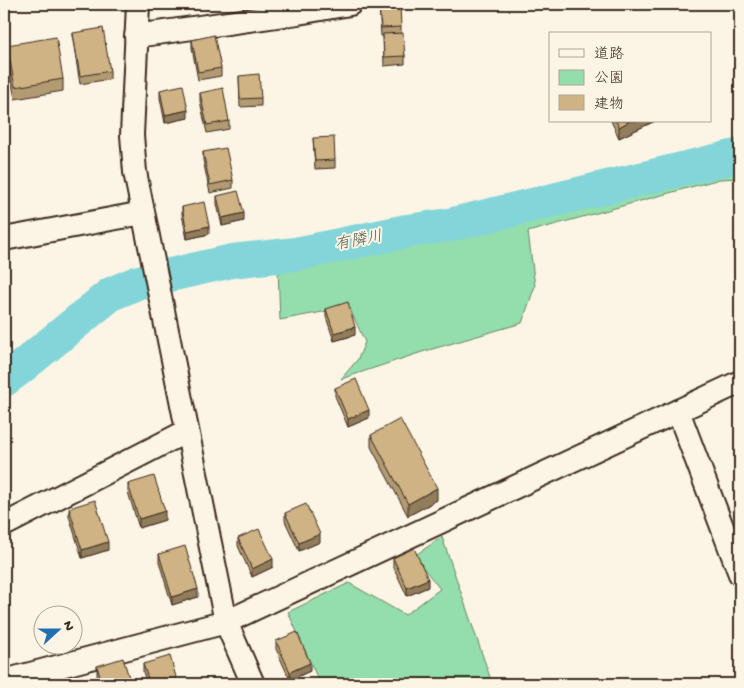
<svg xmlns="http://www.w3.org/2000/svg" width="744" height="688" font-family="'Gochi Hand','Klee One',sans-serif">
	<style>
		.green { fill: #94ddac; stroke: #688465 }
		.lines { fill: none; stroke-linecap: round; stroke-linejoin: round }
		.river { stroke: #83d5d9; stroke-width: 34 }
		.minor-casing { stroke: #3b2a1e; stroke-width: 26 }
		.minor { stroke: #fcf5e5; stroke-width: 22 }
		.wall { fill: #b29a72; stroke: #3b2a1e }
		.shaded-wall { fill: #917d5c; stroke: #3b2a1e }
		.building { fill: #cfb384; stroke: #3b2a1e }
		.labels { text-anchor: middle; dominant-baseline: central; stroke-width: 4; stroke-linejoin: round; paint-order: stroke }
		.water-label { font-size: 16px; font-style: italic; fill: #4d554d; stroke: #fcf5e5 }
	</style>
	<rect width="100%" height="100%" fill="#fcf5e5"/>
	<filter id="ink" filterUnits="userSpaceOnUse"><feTurbulence type="fractalNoise" baseFrequency=".02" numOctaves="2"/><feDisplacementMap in="SourceGraphic" scale="10" xChannelSelector="R" yChannelSelector="G"/><feConvolveMatrix kernelMatrix="1 2 1 2 8 2 1 2 1" color-interpolation-filters="sRGB"/></filter>
	<g filter="url(#ink)">
		<g class="green">
			<path d="M740,163V178L720,179L528,232L535,286L522,323L422,352L341,379L358,359L365,342L349,307L280,320L278,268L637,188Z"/>
			<path d="M442,537L491,680L481,684H320L288,612L349,583L405,615L440,589L414,556Z"/>
		</g>
		<g class="lines">
			<path class="river" d="M4,380L19,369L111,294L139,282L232,261L296,254L407,231L449,225L740,155"/>
			<defs>
				<g id="minor">
					<path d="M138,4L132,135L135,172L226,622L253,684"/>
					<path d="M136,36L298,13L350,4"/>
					<path d="M4,239L143,213"/>
					<path d="M678,411L740,574"/>
					<path d="M4,525L187,431"/>
					<path d="M4,681L226,622L740,382"/>
				</g>
			</defs>
			<use href="#minor" class="minor-casing"/>
			<use href="#minor" class="minor"/>
		</g>
		<g class="wall">
			<path d="M379,5L401,27V33L405,56V64L384,66L383,36H381Z"/>
			<path d="M73,33L110,71V79L80,84L73,41Z"/>
			<path d="M192,40L221,68V76L198,80L192,48Z"/>
			<path d="M7,45L63,79V91L15,99L7,57Z"/>
			<path d="M239,76L261,98V106L240,107Z"/>
			<path d="M160,90L188,118L165,123L160,98Z"/>
			<path d="M200,93L229,121V129L207,133L200,101Z"/>
			<path d="M611,121H655L619,138Z"/>
			<path d="M313,138L335,160V168L315,169Z"/>
			<path d="M203,152L233,180V188L210,193L203,160Z"/>
			<path d="M217,196L244,221L222,226L217,204Z"/>
			<path d="M182,207L209,234L187,239L182,215Z"/>
			<path d="M326,309L355,335L334,341L326,317Z"/>
			<path d="M335,388L369,418L348,427L335,396Z"/>
			<path d="M371,435L437,500L408,516L371,447Z"/>
			<path d="M128,484L165,520L139,528L128,492Z"/>
			<path d="M69,508L108,550L82,558L69,516Z"/>
			<path d="M285,513L320,542L299,551L285,521Z"/>
			<path d="M238,538L273,567L252,577L238,546Z"/>
			<path d="M159,554L198,597L172,605L159,562Z"/>
			<path d="M393,558L428,587L407,596L393,566Z"/>
			<path d="M276,641L310,671L290,680L276,649Z"/>
			<path d="M143,664L178,684H147L143,672Z"/>
			<path d="M97,666L131,684H100L97,675Z"/>
		</g>
		<g class="shaded-wall">
			<path d="M188,110V118L165,123V115Z"/>
			<path d="M630,121H655L619,138V127Z"/>
			<path d="M244,213V221L222,226V218Z"/>
			<path d="M209,226V234L187,239V231Z"/>
			<path d="M355,327V335L334,341V333Z"/>
			<path d="M369,410V418L348,427V419Z"/>
			<path d="M437,488V500L408,516V504Z"/>
			<path d="M165,511V520L139,528V519Z"/>
			<path d="M320,534V542L299,551V543Z"/>
			<path d="M108,542V550L82,558V550Z"/>
			<path d="M273,559V567L252,577V569Z"/>
			<path d="M428,579V587L407,596V588Z"/>
			<path d="M198,589V597L172,605V597Z"/>
			<path d="M310,663V671L290,680V672Z"/>
		</g>
		<g class="building">
			<path d="M400,4L401,27L381,28L379,5Z"/>
			<path d="M103,28L110,71L80,76L73,33Z"/>
			<path d="M403,33L405,56L384,57L383,34Z"/>
			<path d="M214,35L221,68L198,72L192,40Z"/>
			<path d="M56,37L63,79L15,87L7,45Z"/>
			<path d="M259,74L261,98L240,99L239,76Z"/>
			<path d="M183,85L188,110L165,115L160,90Z"/>
			<path d="M223,88L229,121L207,125L200,93Z"/>
			<path d="M616,121H630L619,127Z"/>
			<path d="M334,137L335,160L315,161L313,138Z"/>
			<path d="M226,148L233,180L210,185L203,152Z"/>
			<path d="M238,191L244,213L222,218L217,196Z"/>
			<path d="M204,202L209,226L187,231L182,207Z"/>
			<path d="M348,302L355,327L334,333L326,309Z"/>
			<path d="M356,379L369,410L348,419L335,388Z"/>
			<path d="M400,419L437,488L408,504L371,435Z"/>
			<path d="M154,476L165,511L139,519L128,484Z"/>
			<path d="M95,500L108,542L82,550L69,508Z"/>
			<path d="M306,504L320,534L299,543L285,513Z"/>
			<path d="M259,529L273,559L252,569L238,538Z"/>
			<path d="M185,546L198,589L172,597L159,554Z"/>
			<path d="M414,548L428,579L407,588L393,558Z"/>
			<path d="M297,632L310,663L290,672L276,641Z"/>
			<path d="M170,656L178,684H150L143,664Z"/>
			<path d="M123,658L131,684H102L97,666Z"/>
			<path d="M39,680L40,684H25Z"/>
		</g>
	</g>
	<g class="labels">
		<g class="water-label">
			<text transform="translate(359 242) rotate(-11)">有隣川</text>
		</g>
	</g>
	<rect width="744" height="688" fill="none" stroke="#fcf5e5" stroke-width="20"/>
	<rect x="10" y="10" width="724" height="668" fill="none" stroke="#3b2a1e" stroke-width="2" filter="url(#ink)"/>
	<rect x="549" y="32" width="162" height="90" fill="#fcf5e5" stroke="#afa495"/>
	<rect x="559" y="49" width="25" height="8" fill="#fcf5e5" stroke="#afa495"/>
	<text x="594" y="58" font-size="15" fill="#3b2a1e">道路</text>
	<rect x="559" y="70" width="25" height="15" fill="#94ddac" stroke="#afa495"/>
	<text x="594" y="82" font-size="15" fill="#3b2a1e">公園</text>
	<rect x="559" y="95" width="25" height="15" fill="#cfb384" stroke="#afa495"/>
	<text x="594" y="108" font-size="15" fill="#3b2a1e">建物</text>
	<g transform="translate(58 630) rotate(69)"><circle r="24" fill="#fcf5e5" stroke="#afa495"/>
	<path d="M0-4L9 19L0 12L-9 19Z" fill="#1f6fb2"/>
	<text y="-8" font-size="14" font-weight="bold" text-anchor="middle" fill="#3b2a1e">N</text>
	</g>
</svg>
